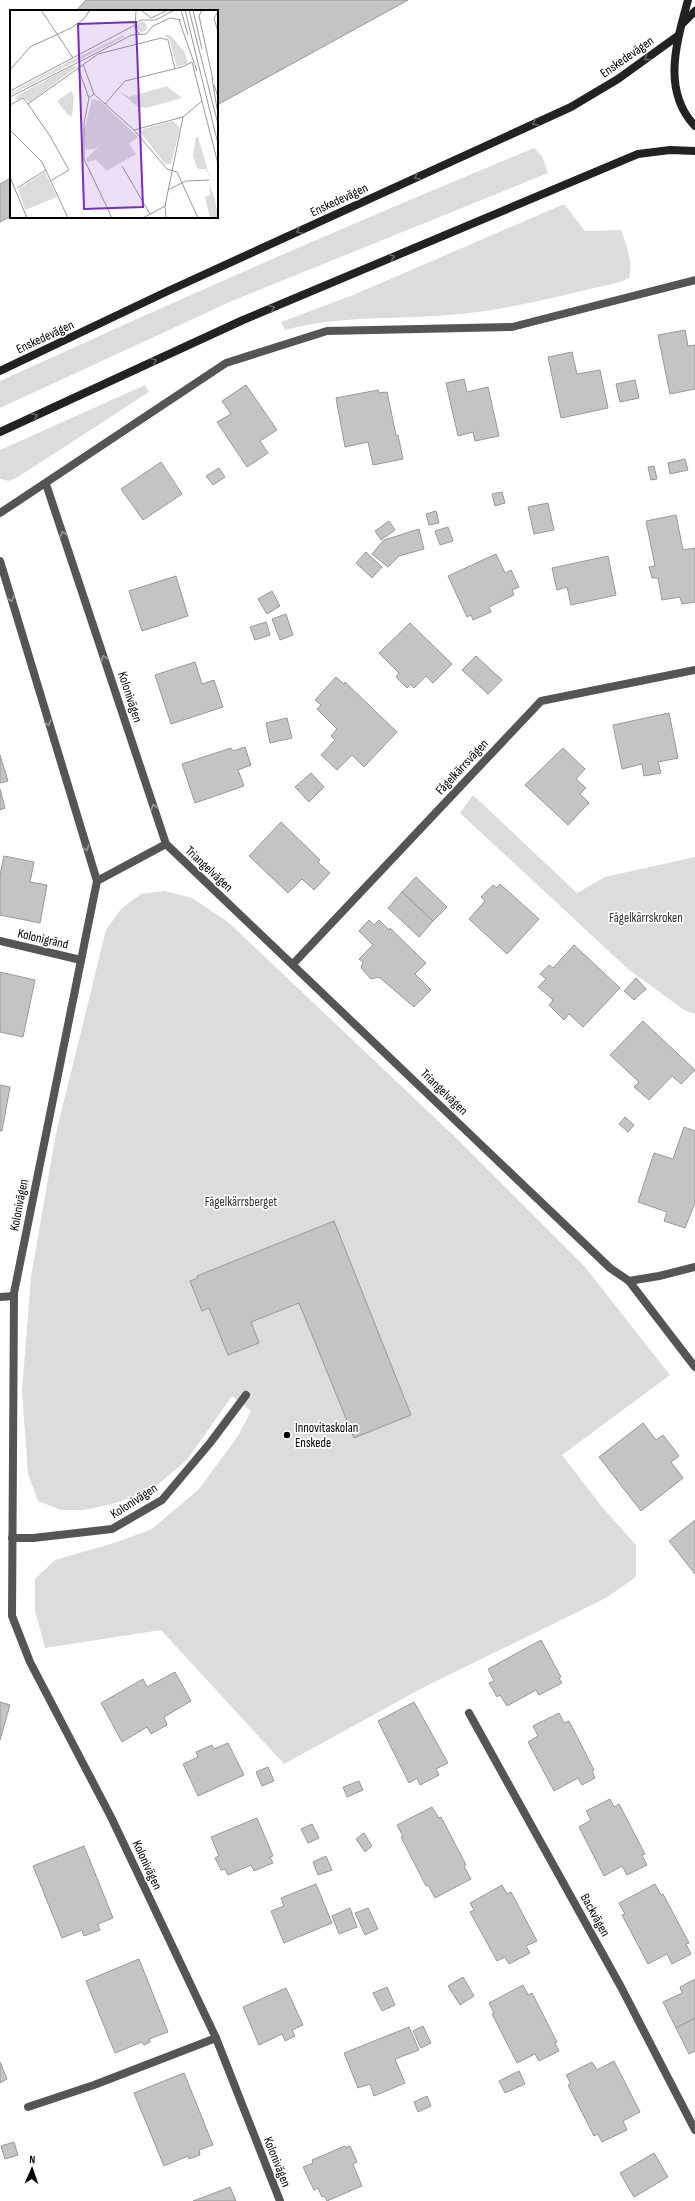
<svg xmlns="http://www.w3.org/2000/svg" width="695" height="2201" font-family="'Sofia Sans Condensed',sans-serif">
	<style>
		.green { fill: #dcdcdc }
		.building { fill: #c4c4c4; stroke: #999 }
		.lines { fill: none; stroke-linecap: round; stroke-linejoin: round }
		.service { stroke: #555; stroke-width: 8 }
		.minor { stroke: #555; stroke-width: 8 }
		.secondary { stroke: #222; stroke-width: 8 }
		.oneway { stroke: #646464 }
		.oneway2 { stroke: #999 }
		.poi-dot { fill: #000; stroke: #fff; stroke-width: 1.5 }
		.labels { text-anchor: middle; dominant-baseline: central; stroke-width: 3.5; stroke-linejoin: round; paint-order: stroke }
		.street-label { font-size: 13px; fill: #000; stroke: #fff }
		.park-label { font-size: 13px; fill: #333; stroke: #fff }
		.poi-label { font-size: 13px; fill: #000; stroke: #fff; text-anchor: start }
		.inset-road { fill: none; stroke: #999; stroke-width: 1 }
		.view { fill: #7b2cbf; fill-opacity: 0.15; stroke: #7b2cbf; stroke-width: 2 }
		.inset-edge { fill: none; stroke: #000; stroke-width: 2 }
	</style>
	<rect width="100%" height="100%" fill="#fff"/>
	<g class="green">
		<path d="M534,148L542,156L548,173L232,301L0,408V381C177,300 354,222 534,148Z"/>
		<path d="M564,204L585,231L621,230C627,247 633,261 629,278L620,282C563,295 506,311 448,315C391,320 341,315 285,330L281,322L353,295Z"/>
		<path d="M145,385L149,392L18,477L9,481L0,479V450Z"/>
		<path d="M473,795L577,893L605,877L695,857V1014L684,1010L628,969L460,813Z"/>
		<path d="M165,891L192,898L228,922L454,1136L585,1267L670,1375L562,1455L602,1507L636,1545V1577L606,1598L426,1686L284,1764L161,1630L45,1648L35,1610V1579L55,1560L117,1542L152,1529L199,1489L238,1436L251,1411L232,1396L187,1460L150,1491L112,1504L84,1510H61L38,1501L28,1474L22,1391L31,1277L56,1133L106,930L121,909L141,894Z"/>
	</g>
	<g class="building">
		<path d="M86,0H408L217,105V11H76Z"/>
		<path d="M11,178V216L0,222V184Z"/>
		<path d="M685,330L688,346L695,345V389L670,394L658,335Z"/>
		<path d="M572,352L577,374L600,370L608,408L561,418L548,357Z"/>
		<path d="M464,379L467,392L488,387L499,436L475,441L473,432L458,436L446,383Z"/>
		<path d="M635,380L639,398L620,402L616,384Z"/>
		<path d="M246,385L277,430L260,441L268,453L247,467L217,422L231,414L222,401Z"/>
		<path d="M378,390L379,393L387,392L396,435H398L403,459L373,465L368,442L345,447L336,398Z"/>
		<path d="M685,459L688,470L670,474L668,463Z"/>
		<path d="M161,462L182,494L143,520L121,489Z"/>
		<path d="M654,466L657,479L651,480L648,467Z"/>
		<path d="M219,468L225,477L213,485L206,476Z"/>
		<path d="M502,492L505,503L495,506L492,494Z"/>
		<path d="M548,503L554,530L534,534L528,507Z"/>
		<path d="M436,511L439,523L429,525L426,514Z"/>
		<path d="M676,515L683,550L695,548V602L682,604L680,597L662,600L658,578H652L649,567L655,566L646,521Z"/>
		<path d="M389,521L395,530L381,540L375,531Z"/>
		<path d="M448,527L453,541L440,545L435,531Z"/>
		<path d="M419,529L424,549L399,556L388,567L372,554L384,540Z"/>
		<path d="M366,552L382,567L372,578L356,563Z"/>
		<path d="M496,554L505,573L511,570L519,587L512,590L514,595L489,607L491,612L473,620L471,615L467,617L448,576Z"/>
		<path d="M608,556L616,595L571,605L567,587L557,590L552,568Z"/>
		<path d="M176,576L188,616L142,631L129,591Z"/>
		<path d="M272,591L280,606L267,614L258,599Z"/>
		<path d="M286,614L293,635L280,640L272,619Z"/>
		<path d="M266,622L270,635L255,640L250,627Z"/>
		<path d="M410,623L452,664L433,683L426,676L414,688L411,684L407,688L396,677L399,673L379,653Z"/>
		<path d="M476,656L502,680L488,694L462,670Z"/>
		<path d="M195,662L202,684L214,680L223,707L171,724L155,675Z"/>
		<path d="M336,677L344,684L345,682L397,732L364,767L352,755L337,770L321,755L335,740L331,736L337,729L317,709L321,705L315,700Z"/>
		<path d="M669,713L678,758L658,762L661,773L644,776L642,764L622,769L613,725Z"/>
		<path d="M287,718L292,738L270,743L266,723Z"/>
		<path d="M245,747L251,765L238,770L244,786L195,803L182,764L231,748L233,751Z"/>
		<path d="M563,748L585,769L576,779L586,788L580,794L589,803L568,825L525,785Z"/>
		<path d="M0,755L8,781L0,783Z"/>
		<path d="M311,773L324,787L309,802L295,787Z"/>
		<path d="M0,789L5,808L0,810Z"/>
		<path d="M281,822L320,860L318,862L330,873L314,890L302,879L288,893L249,856Z"/>
		<path d="M4,856L34,862L30,882L47,885L40,923L0,915V875Z"/>
		<path d="M416,877L447,907L433,921L402,892Z"/>
		<path d="M500,884L539,919L507,954L469,919L485,901L481,897L493,885L497,888Z"/>
		<path d="M402,892L433,921L419,937L388,908Z"/>
		<path d="M369,920L374,925L379,920L389,930L390,928L426,963L415,974L431,990L414,1007L379,977L371,979L361,968L363,962L359,959L373,945L359,931Z"/>
		<path d="M574,945L620,988L583,1027L569,1014L564,1020L549,1005L553,1000L538,987L546,979L540,974L549,965L553,968Z"/>
		<path d="M0,972L35,980L23,1037L0,1032Z"/>
		<path d="M636,978L646,989L634,1000L624,991Z"/>
		<path d="M643,1021L695,1070L681,1084L672,1076L649,1100L634,1087L639,1082L610,1055Z"/>
		<path d="M0,1085L10,1087L2,1131H0Z"/>
		<path d="M625,1117L634,1125L628,1132L619,1124Z"/>
		<path d="M684,1127L695,1131V1203L685,1228L664,1221L667,1212L638,1202L654,1153L673,1159Z"/>
		<path d="M334,1221L411,1415L354,1438L299,1303L251,1322L259,1343L228,1355L209,1308L202,1311L190,1281L198,1278L197,1276Z"/>
		<path d="M643,1423L656,1440L663,1435L679,1456L671,1462L683,1478L641,1511L599,1457Z"/>
		<path d="M695,1520V1574L669,1541Z"/>
		<path d="M541,1640L561,1677L559,1678L562,1683L539,1695L536,1690L507,1706L500,1695L497,1697L489,1683L494,1681L488,1669Z"/>
		<path d="M175,1672L191,1701L164,1717L167,1725L151,1734L147,1727L122,1742L101,1703L143,1679L147,1687Z"/>
		<path d="M0,1702L10,1705L0,1740Z"/>
		<path d="M414,1702L448,1763L436,1769L439,1775L420,1785L417,1778L409,1783L378,1721Z"/>
		<path d="M559,1713L564,1723L569,1721L594,1770L592,1771L595,1778L582,1785L578,1778L554,1791L528,1742L538,1736L533,1726Z"/>
		<path d="M228,1743L244,1775L198,1796L183,1764L198,1757L196,1752L212,1745L214,1749Z"/>
		<path d="M268,1767L274,1781L262,1786L256,1772Z"/>
		<path d="M359,1781L363,1790L347,1797L343,1787Z"/>
		<path d="M610,1799L614,1807L619,1804L645,1854L642,1855L647,1865L627,1875L622,1866L604,1876L579,1827L591,1820L586,1811Z"/>
		<path d="M432,1807L439,1818L441,1817L466,1865L464,1866L471,1879L435,1898L428,1885L426,1886L401,1837L403,1836L397,1825Z"/>
		<path d="M257,1818L273,1856L270,1857L273,1863L254,1871L251,1865L228,1875L225,1869L221,1870L215,1858L219,1856L211,1837Z"/>
		<path d="M312,1824L319,1838L308,1843L301,1829Z"/>
		<path d="M364,1833L372,1846L365,1852L356,1839Z"/>
		<path d="M84,1846L113,1918L98,1924L100,1930L84,1936L82,1930L62,1938L33,1866Z"/>
		<path d="M326,1856L332,1870L318,1875L313,1862Z"/>
		<path d="M316,1884L332,1923L284,1943L271,1911L284,1906L281,1898Z"/>
		<path d="M655,1884L661,1895L663,1894L689,1943L686,1944L691,1954L672,1964L667,1954L648,1964L622,1915L625,1914L619,1903Z"/>
		<path d="M502,1885L507,1894L511,1892L537,1941L526,1946L530,1953L509,1964L505,1957L497,1961L470,1912L474,1910L470,1903Z"/>
		<path d="M350,1908L357,1927L339,1934L332,1916Z"/>
		<path d="M368,1908L378,1929L365,1935L355,1913Z"/>
		<path d="M139,1959L168,2032L149,2039L150,2042L144,2045L142,2042L115,2053L86,1981Z"/>
		<path d="M463,1977L474,1996L460,2005L448,1986Z"/>
		<path d="M695,1979V2018L676,2028L663,2002L682,1993L680,1987Z"/>
		<path d="M523,1985L528,1995L532,1993L557,2042L555,2043L559,2051L539,2061L535,2054L517,2063L492,2014L494,2013L489,2003Z"/>
		<path d="M387,1987L395,2005L382,2011L373,1993Z"/>
		<path d="M286,1988L303,2025L292,2030L295,2036L285,2041L282,2034L259,2045L243,2007Z"/>
		<path d="M695,2018V2051L689,2054L676,2028Z"/>
		<path d="M423,2026L431,2043L421,2048L413,2031Z"/>
		<path d="M409,2027L419,2050L395,2059L405,2083L374,2096L370,2084L358,2088L344,2053Z"/>
		<path d="M614,2061L640,2112L623,2121L627,2130L602,2142L598,2134L594,2136L568,2085L571,2084L566,2075L592,2062L597,2070Z"/>
		<path d="M0,2062L7,2079L0,2083Z"/>
		<path d="M519,2071L525,2084L505,2093L499,2081Z"/>
		<path d="M184,2073L213,2145L199,2150L200,2155L189,2159L188,2156L164,2166L134,2093Z"/>
		<path d="M427,2096L431,2106L418,2112L414,2102Z"/>
		<path d="M14,2142L18,2155L5,2159L1,2146Z"/>
		<path d="M345,2146L346,2148L350,2146L357,2162L353,2164L362,2186L327,2201L324,2196L322,2197L318,2188L314,2190L303,2167L313,2163L312,2160Z"/>
		<path d="M654,2153L668,2177L634,2197L620,2173Z"/>
		<path d="M230,2187L236,2201H193L204,2197Z"/>
	</g>
	<g class="lines">
		<g class="service">
			<path d="M0,941L81,960"/>
			<path d="M0,1297L14,1296"/>
			<path d="M12,1538H33L112,1529L162,1500L210,1443L246,1395"/>
			<path d="M28,2107L94,2085L216,2038"/>
		</g>
		<g class="minor">
			<path d="M46,484L166,844L610,1268L629,1281L695,1367"/>
			<path d="M0,513L226,363L327,331L512,327L695,280"/>
			<path d="M0,561L97,881"/>
			<path d="M166,844L97,881L14,1293L12,1616L30,1662L111,1817L216,2038L280,2201"/>
			<path d="M293,964L541,701L695,670"/>
			<path d="M629,1281L659,1276L695,1267"/>
			<path d="M469,1713L621,1987L695,2130"/>
		</g>
		<g class="secondary">
			<path d="M688,0C677,41 661,90 695,126"/>
			<path d="M682,24L695,11"/>
			<path d="M0,371L168,291L571,107L618,79L679,35"/>
			<path d="M0,432L243,320L638,154L670,150L695,151"/>
		</g>
	</g>
	<defs><path id="oneway-chevron" d="M-2-3.5L2.5 0L-2 3.5" fill="none" stroke-width="1.6" stroke-linecap="round" stroke-linejoin="round"/></defs>
	<g class="oneway">
		<use href="#oneway-chevron" transform="translate(647 58) rotate(144)"/>
		<use href="#oneway-chevron" transform="translate(535 123) rotate(155)"/>
		<use href="#oneway-chevron" transform="translate(417 177) rotate(155)"/>
		<use href="#oneway-chevron" transform="translate(299 231) rotate(155)"/>
		<use href="#oneway-chevron" transform="translate(392 257) rotate(-23)"/>
		<use href="#oneway-chevron" transform="translate(272 308) rotate(-23)"/>
		<use href="#oneway-chevron" transform="translate(154 361) rotate(-25)"/>
		<use href="#oneway-chevron" transform="translate(35 416) rotate(-25)"/>
	</g>
	<g class="oneway2">
		<use href="#oneway-chevron" transform="translate(63 534) rotate(-108)"/>
		<use href="#oneway-chevron" transform="translate(11 599) rotate(73)"/>
		<use href="#oneway-chevron" transform="translate(104 658) rotate(-108)"/>
		<use href="#oneway-chevron" transform="translate(48 723) rotate(73)"/>
		<use href="#oneway-chevron" transform="translate(154 807) rotate(-109)"/>
		<use href="#oneway-chevron" transform="translate(86 848) rotate(72)"/>
	</g>
	<circle class="poi-dot" cx="287" cy="1435" r="4"/>
	<g class="labels">
		<g class="street-label">
			<text transform="translate(627 57) rotate(-35)">Enskedevägen</text>
			<text transform="translate(339 200) rotate(-25)">Enskedevägen</text>
			<text transform="translate(45 337) rotate(-25)">Enskedevägen</text>
			<text transform="translate(130 697) rotate(72)">Kolonivägen</text>
			<text transform="translate(462 767) rotate(-47)">Fågelkärrsvägen</text>
			<text transform="translate(209 869) rotate(43)">Triangelvägen</text>
			<text transform="translate(43 939) rotate(13)">Kolonigränd</text>
			<text transform="translate(444 1092) rotate(44)">Triangelvägen</text>
			<text transform="translate(19 1205) rotate(-79)">Kolonivägen</text>
			<text transform="translate(134 1501) rotate(-33)">Kolonivägen</text>
			<text transform="translate(147 1865) rotate(65)">Kolonivägen</text>
			<text transform="translate(595 1915) rotate(61)">Backvägen</text>
			<text transform="translate(277 2162) rotate(68)">Kolonivägen</text>
		</g>
		<g class="park-label">
			<text x="646" y="918">Fågelkärrskroken</text>
			<text x="241" y="1202">Fågelkärrsberget</text>
		</g>
		<g class="poi-label">
			<text x="295" y="1428">Innovitaskolan<tspan x="295" dy="15">Enskede</tspan></text>
		</g>
	</g>
	<g transform="translate(10 10)">
		<rect width="208" height="208" fill="#fff"/>
		<path d="M127 17a5 5 0 1 1 10 0a5 5 0 1 1-10 0ZM114,25V27L0,85V83L64,49ZM154,25H160L174,41L178,53L168,57L166,55L160,30ZM62,56L67,57L20,92L13,88L7,90L5,87ZM157,76L172,88L136,98L128,97L109,81L119,87ZM61,81L64,86L62,106L58,105L47,91ZM82,89L90,91L128,127L119,134L126,144L97,161L86,150L77,152L76,149L93,132L85,139L75,140L74,121ZM163,111L170,118L161,154H155L131,123L133,119ZM186,127H188L200,168L196,159H189L186,156L183,145ZM35,162L47,187L15,200L8,179ZM199,173L205,189L208,208H200L195,187L200,185Z" fill="#dcdcdc"/>
		<path class="inset-road" d="M31,0L63,48M126,0L125,19L130,24M131,0L141,8L158,0M171,0L178,25M175,0L208,134M179,0L208,114M183,0L192,39M192,0L189,6L203,70M208,2L204,8L208,22M169,10L187,61M125,14L131,10H146L164,0M182,52L208,154M73,54L84,84L124,120L157,159L167,162L188,208M68,58L79,88M0,60L20,37L61,18L74,9L80,0M202,68L207,99M204,75L208,87M0,81L125,15M84,84L79,88L74,113V149L102,208M0,87L122,25L136,24L143,16L160,8L171,10M18,94L40,126L59,160L42,170M95,94L115,71L172,57L182,52M0,95L13,88L18,94L88,44L151,28L158,30L165,59M0,120L32,152L58,208M124,120L173,107M112,156L140,204M0,167L17,208M7,178L36,160M158,180L176,171L199,170M133,208L155,196M156,208L155,196L173,107L192,91"/>
		<path class="view" d="M126,12L133,197L74,199L68,14Z"/>
		<rect width="208" height="208" class="inset-edge"/>
	</g>
	<g transform="translate(32 2169) rotate(2)" stroke="#ffffff" stroke-width="3" paint-order="stroke">
	<path d="M0-3L7 15L0 10L-7 15Z" fill="#000000"/>
	<text y="-6" font-size="11" font-weight="bold" text-anchor="middle" fill="#000000">N</text>
	</g>
</svg>
